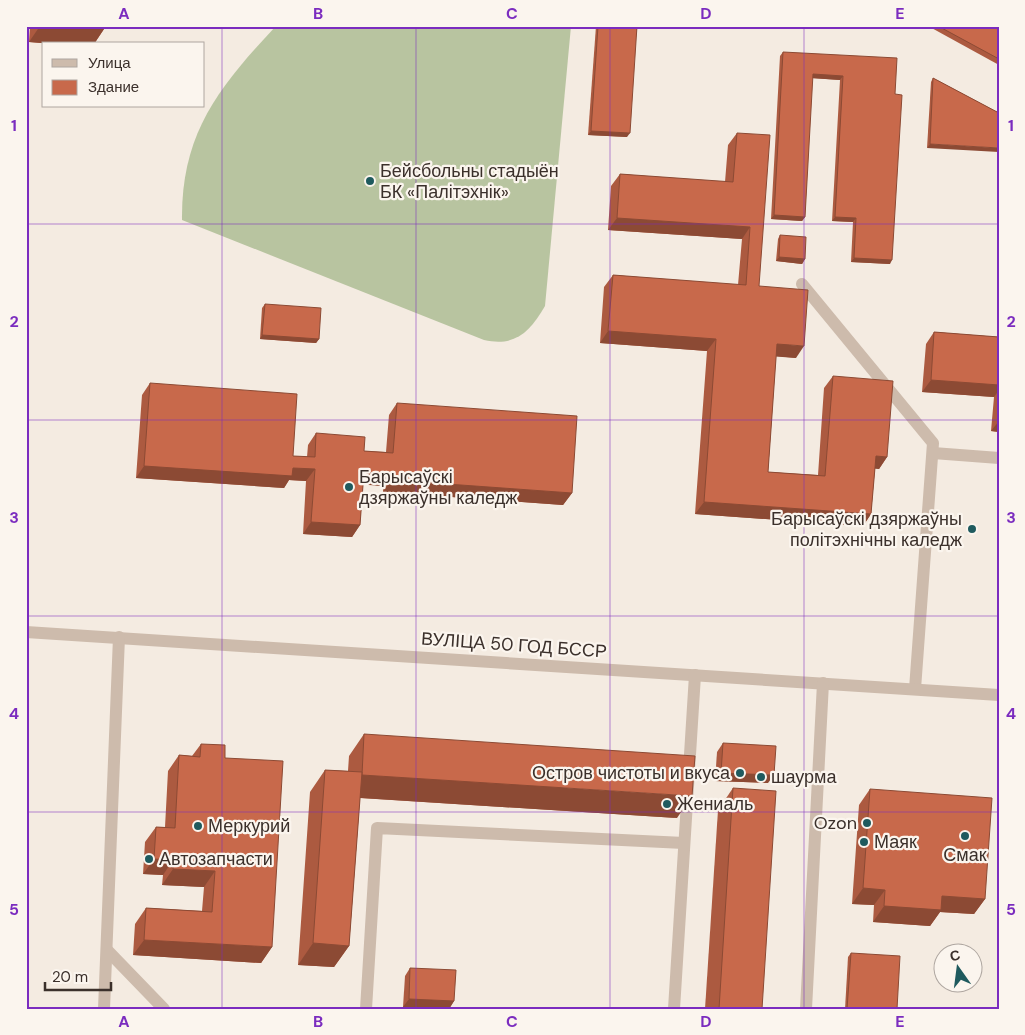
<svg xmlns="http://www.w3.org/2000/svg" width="1025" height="1035" font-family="'DM Sans',sans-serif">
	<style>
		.pitch { fill: #b8c4a0 }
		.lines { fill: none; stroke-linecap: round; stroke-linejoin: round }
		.minor { stroke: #cdbbac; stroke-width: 12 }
		.wall { fill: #ac5a40 }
		.shaded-wall { fill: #8c4a34 }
		.building { fill: #c8694b; stroke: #8c4a34 }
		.grid { fill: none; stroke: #7b2cbf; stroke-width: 1; stroke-opacity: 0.55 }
		.poi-dot { fill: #1f5a5e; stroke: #fbf5ee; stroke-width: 2 }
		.labels { text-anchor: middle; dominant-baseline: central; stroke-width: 4.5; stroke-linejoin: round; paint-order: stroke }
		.poi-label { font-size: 18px; fill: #3b302b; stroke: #fbf5ee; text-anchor: start }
		.street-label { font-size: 18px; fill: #3b302b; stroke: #fbf5ee }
		.neatline { fill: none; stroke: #7b2cbf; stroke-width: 2 }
		.grid-label { font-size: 16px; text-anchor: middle; font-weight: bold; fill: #7b2cbf }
	</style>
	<rect width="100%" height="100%" fill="#f4ebe1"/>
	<path class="pitch" d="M276,26H571L545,306C530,332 515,347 484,340L182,220C181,133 219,87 276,26Z"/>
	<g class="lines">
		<g class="minor">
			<path d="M802,284L933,443L915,689"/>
			<path d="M933,453L999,458"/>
			<path d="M26,632L999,695"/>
			<path d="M107,950L164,1009"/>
			<path d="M104,1009L119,637"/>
			<path d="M366,1009L377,828L684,843"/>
			<path d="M674,1009L695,675"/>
			<path d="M806,1009L823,683"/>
		</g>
	</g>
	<g class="wall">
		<path d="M30,26H106L94,44H54L29,42Z"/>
		<path d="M596,26H637L627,137L588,135Z"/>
		<path d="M928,26H999V65Z"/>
		<path d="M783,52L895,94L890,264L851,262L853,222L832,221L840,80L812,78L805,217L802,221L771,219L780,56Z"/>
		<path d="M933,78L999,113L927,148L931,82Z"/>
		<path d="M737,133L759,286L796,358L776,356L768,472L818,475L824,388L833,376L887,457L879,469L875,468L871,514L863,526L695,514L707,351L600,343L604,287L613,275L738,285L742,239L608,230L611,186L620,174L725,182L728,145Z"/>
		<path d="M780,235L805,259L802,264L776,261L778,239Z"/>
		<path d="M265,304L319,339L316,343L260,339L262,308Z"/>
		<path d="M934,332L999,337V432L991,431L994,397L922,392L926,344Z"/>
		<path d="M150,383L293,456L307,457L308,445L316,433L364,451L386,452L389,415L397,403L572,493L563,505L383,492V486L363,484L360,525L352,537L303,534L306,481L289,480L284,488L136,478L142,395Z"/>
		<path d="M364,734L677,818L360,798L349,946L334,967L298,965L310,792L325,770L348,771L349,756Z"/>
		<path d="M723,743L768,783L715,781L717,752Z"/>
		<path d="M201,744L225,758L272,947L261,963L133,955L135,924L146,908L202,911L204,887L162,885L163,875L143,874L145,842L156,827H165L168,771L179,755L192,756Z"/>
		<path d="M733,788L762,1009H705L718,810Z"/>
		<path d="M870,789L985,899L974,914L940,912L930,926L873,922L874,905L852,904L859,805Z"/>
		<path d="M851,953L897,1009H845L848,957Z"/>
		<path d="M410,968L454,1001L449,1009L403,1007L405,976Z"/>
	</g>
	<g class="shaded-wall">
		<path d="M40,26H106L94,44H54L29,42Z"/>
		<path d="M813,74L843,76L840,80L810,78Z"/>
		<path d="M591,131L630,133L627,137L588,135Z"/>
		<path d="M930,144L999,148V152L927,148Z"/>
		<path d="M774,215L805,217L802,221L771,219Z"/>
		<path d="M835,217L856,218L853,222L832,221Z"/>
		<path d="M617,218L750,227L742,239L608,230Z"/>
		<path d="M779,257L805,259L802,264L776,261Z"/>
		<path d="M854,258L892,260L890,264L851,262Z"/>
		<path d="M608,331L716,339L707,351L600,343Z"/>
		<path d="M262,335L319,339L316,343L260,339Z"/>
		<path d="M777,344L804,346L796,358L769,356Z"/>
		<path d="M931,380L999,385V390L994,397L922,392Z"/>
		<path d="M999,421V432L991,431Z"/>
		<path d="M876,456L887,457L879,469L867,468Z"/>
		<path d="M144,466L293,468L315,469L306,481L289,480L284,488L136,478Z"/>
		<path d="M364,472L392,474L383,486L355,484Z"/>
		<path d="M391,480L572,493L563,505L383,492Z"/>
		<path d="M704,502L871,514L863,526L695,514Z"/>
		<path d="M311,522L360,525L352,537L303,534Z"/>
		<path d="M721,773L774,775L768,783L715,781Z"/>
		<path d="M362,775L692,796L677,818L346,797Z"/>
		<path d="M154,859L173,860L163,875L143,874Z"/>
		<path d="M173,869L215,871L204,887L162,885Z"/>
		<path d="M863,888L885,890L874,905L852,904Z"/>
		<path d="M942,896L985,899L974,914L940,912L930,926L873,922L884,906Z"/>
		<path d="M144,940L272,947L261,963L133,955Z"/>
		<path d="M313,943L349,946L334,967L298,965Z"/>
		<path d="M409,999L454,1001L449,1009L403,1007Z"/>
	</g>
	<g class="building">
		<path d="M598,26H637L630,133L591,131Z"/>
		<path d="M938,26H999V59Z"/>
		<path d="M783,52L897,58L895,94L902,95L892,260L854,258L856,218L835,217L843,76L813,74L805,217L774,215Z"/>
		<path d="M933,78L999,113V148L930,144Z"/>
		<path d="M737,133L770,135L759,286L808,290L804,346L777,344L768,472L825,476L833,376L893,381L887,457L876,456L871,514L704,502L716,339L608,331L613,275L746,285L750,227L617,218L620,174L733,182Z"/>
		<path d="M780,235L806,237L805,259L779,257Z"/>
		<path d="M265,304L321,308L319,339L262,335Z"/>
		<path d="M934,332L999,337V385L931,380Z"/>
		<path d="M150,383L297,394L293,456L315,457L316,433L365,437L364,451L393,453L397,403L577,416L572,493L391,480L392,474L364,472L360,525L311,522L315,469L293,468L292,476L144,466Z"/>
		<path d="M364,734L695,756L692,796L362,775Z"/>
		<path d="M723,743L776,746L774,775L721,773Z"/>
		<path d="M201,744L225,745V758L283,761L272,947L144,940L146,908L212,912L215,871L173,869V860L154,859L156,827L175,828L179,755L200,757Z"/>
		<path d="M325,770L362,772L349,946L313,943Z"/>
		<path d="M733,788L776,791L762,1009H719Z"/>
		<path d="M870,789L992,798L985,899L942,896L941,910L884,906L885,890L863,888Z"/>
		<path d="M851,953L900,956L897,1009H847Z"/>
		<path d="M410,968L456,970L454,1001L409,999Z"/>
	</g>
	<path class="grid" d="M222,26V1009M416,26V1009M610,26V1009M804,26V1009M26,224H999M26,420H999M26,616H999M26,812H999"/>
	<g class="poi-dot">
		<circle cx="370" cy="181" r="5"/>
		<circle cx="349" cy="487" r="5"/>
		<circle cx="972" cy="529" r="5"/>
		<circle cx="740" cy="773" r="5"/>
		<circle cx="761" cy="777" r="5"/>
		<circle cx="667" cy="804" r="5"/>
		<circle cx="867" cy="823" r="5"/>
		<circle cx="198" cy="826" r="5"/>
		<circle cx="965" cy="836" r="5"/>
		<circle cx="864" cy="842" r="5"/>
		<circle cx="149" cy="859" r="5"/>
	</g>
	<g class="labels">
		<g class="poi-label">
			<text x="380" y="171">Бейсбольны стадыён<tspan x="380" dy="21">БК «Палітэхнік»</tspan></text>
			<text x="359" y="477">Барысаўскі<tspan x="359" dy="21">дзяржаўны каледж</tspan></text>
			<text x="962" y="519" text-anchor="end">Барысаўскі дзяржаўны<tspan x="962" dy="21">політэхнічны каледж</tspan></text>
			<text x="730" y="773" text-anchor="end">Остров чистоты и вкуса</text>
			<text x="771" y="777">шаурма</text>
			<text x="677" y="804">Жениаль</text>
			<text x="857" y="823" text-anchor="end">Ozon</text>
			<text x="208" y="826">Меркурий</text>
			<text x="874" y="842">Маяк</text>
			<text x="965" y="855" text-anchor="middle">Смак</text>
			<text x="159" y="859">Автозапчасти</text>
		</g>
		<g class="street-label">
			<text transform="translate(514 645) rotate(4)">ВУЛІЦА 50 ГОД БССР</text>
		</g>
	</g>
	<rect width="1025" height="1035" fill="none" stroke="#fbf5ee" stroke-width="55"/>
	<rect x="42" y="42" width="162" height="65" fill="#fbf5ee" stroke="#aea6a0"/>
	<rect x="52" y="59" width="25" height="8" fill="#cdbbac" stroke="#aea6a0"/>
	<text x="88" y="68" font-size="15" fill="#3b302b">Улица</text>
	<rect x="52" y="80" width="25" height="15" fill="#c8694b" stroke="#aea6a0"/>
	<text x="88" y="92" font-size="15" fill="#3b302b">Здание</text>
	<g transform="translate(958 968) rotate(346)"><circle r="24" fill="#fbf5ee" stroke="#aea6a0"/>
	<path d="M0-4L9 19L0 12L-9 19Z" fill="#1f5a5e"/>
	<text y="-8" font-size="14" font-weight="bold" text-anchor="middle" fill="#3b302b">С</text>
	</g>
	<path d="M45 982v8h66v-8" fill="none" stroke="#3b302b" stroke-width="2.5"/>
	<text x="52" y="982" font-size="15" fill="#3b302b" stroke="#fbf5ee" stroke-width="4" paint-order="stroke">20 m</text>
	<rect x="28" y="28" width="970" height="980" class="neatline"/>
	<g class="grid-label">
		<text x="124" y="19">A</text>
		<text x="318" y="19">B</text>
		<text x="512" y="19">C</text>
		<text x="706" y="19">D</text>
		<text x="900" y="19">E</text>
		<text x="14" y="131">1</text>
		<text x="1011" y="131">1</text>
		<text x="14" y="327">2</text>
		<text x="1011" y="327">2</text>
		<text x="14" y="523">3</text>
		<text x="1011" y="523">3</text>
		<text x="14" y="719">4</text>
		<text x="1011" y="719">4</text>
		<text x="14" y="915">5</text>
		<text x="1011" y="915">5</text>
		<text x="124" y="1027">A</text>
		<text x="318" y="1027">B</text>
		<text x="512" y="1027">C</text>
		<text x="706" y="1027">D</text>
		<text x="900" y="1027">E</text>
	</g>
</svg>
